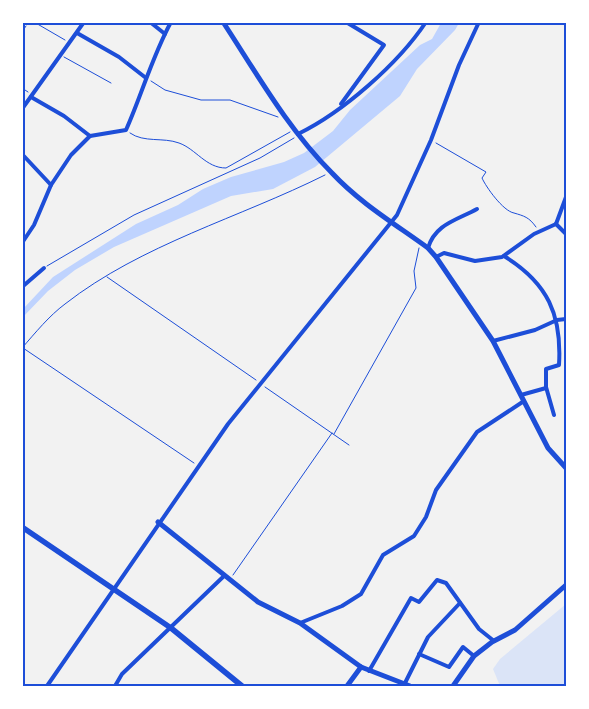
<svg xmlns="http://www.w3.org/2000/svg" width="589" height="709" font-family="'Public Sans',sans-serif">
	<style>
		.green { fill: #dbe4f7 }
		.water { fill: #bfd3fe }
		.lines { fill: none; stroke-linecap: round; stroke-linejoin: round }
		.path { stroke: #1d4ed8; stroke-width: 1 }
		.minor { stroke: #1d4ed8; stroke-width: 4 }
		.tertiary { stroke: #1d4ed8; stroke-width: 5 }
		.secondary { stroke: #1d4ed8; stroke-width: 5.5 }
		.neatline { fill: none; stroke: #1d4ed8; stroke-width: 2 }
	</style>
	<rect width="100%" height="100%" fill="#f2f2f2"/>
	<path class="green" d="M566,604V686H500L493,669L500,659Z"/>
	<path class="water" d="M441,23H459L455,30L417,69L400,96L315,167L273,189L231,196L114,247L75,270L48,291L23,317V309L53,277L136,224L178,205L203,189L231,177L284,162L304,153L333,131L350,110L420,45L432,39Z"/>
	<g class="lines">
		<g class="path">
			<path d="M34,22L65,40"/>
			<path d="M22,32L26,26"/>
			<path d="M64,57L111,83"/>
			<path d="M151,81L165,90L201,100H230L278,117"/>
			<path d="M22,88L28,92"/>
			<path d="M130,133C144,143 163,137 179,143C196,149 206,168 226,168L290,132"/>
			<path d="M436,143L486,172L482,178C486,187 503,211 514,213C524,216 529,217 536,227"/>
			<path d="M47,266L134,215L260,158L294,138"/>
			<path d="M107,277L256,380"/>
			<path d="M22,348C36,332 49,316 65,304C142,244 239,218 325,175"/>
			<path d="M23,348L194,463"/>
			<path d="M265,387L349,445"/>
			<path d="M334,434L416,288L414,271L419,248"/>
			<path d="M233,575L332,433"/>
		</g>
		<g class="minor">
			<path d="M150,22L165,34"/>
			<path d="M77,33L119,57L146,78"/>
			<path d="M31,97L64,116L90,136"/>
			<path d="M341,104L384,45L346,22"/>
			<path d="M22,109L84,22"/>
			<path d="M298,134C343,112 398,64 426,22"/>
			<path d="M22,154L51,185L71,155L90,136L126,130C142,94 152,57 171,22"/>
			<path d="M556,224L566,197"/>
			<path d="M556,224L566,234"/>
			<path d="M22,243L34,225L51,185"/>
			<path d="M428,248C435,224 457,220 477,209"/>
			<path d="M504,256C548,283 562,315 559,365L546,369V387L554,415"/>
			<path d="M436,257L444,253L475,261L502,257L534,234L556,224"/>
			<path d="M22,287L44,268"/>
			<path d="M493,341L535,330L557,320L566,319"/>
			<path d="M521,395L546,388"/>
			<path d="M300,623L342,606L361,594L383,555L414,536L426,517L436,490L477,432L524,401"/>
			<path d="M419,654L449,667L463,647L474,656"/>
			<path d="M369,671L411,598L419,602L437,580L446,583L479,629L494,641"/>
			<path d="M404,685L428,637L460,603"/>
			<path d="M47,686L228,424L397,215L431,140L459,65L479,22"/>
			<path d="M115,686L122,674L224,576"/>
		</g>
		<g class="tertiary">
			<path d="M223,22C257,74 288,129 332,173C360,203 395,224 428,248L436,257L493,341L548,448L566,468"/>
			<path d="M158,522L258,602L300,623L361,667L410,686"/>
			<path d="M347,686L361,667"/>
			<path d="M453,686L474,656L492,642L515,630L566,585"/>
		</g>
		<path class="secondary" d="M22,527L171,628L242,686"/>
	</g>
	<rect width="589" height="709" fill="none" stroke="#ffffff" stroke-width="48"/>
	<rect x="24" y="24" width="541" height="661" class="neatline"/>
</svg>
